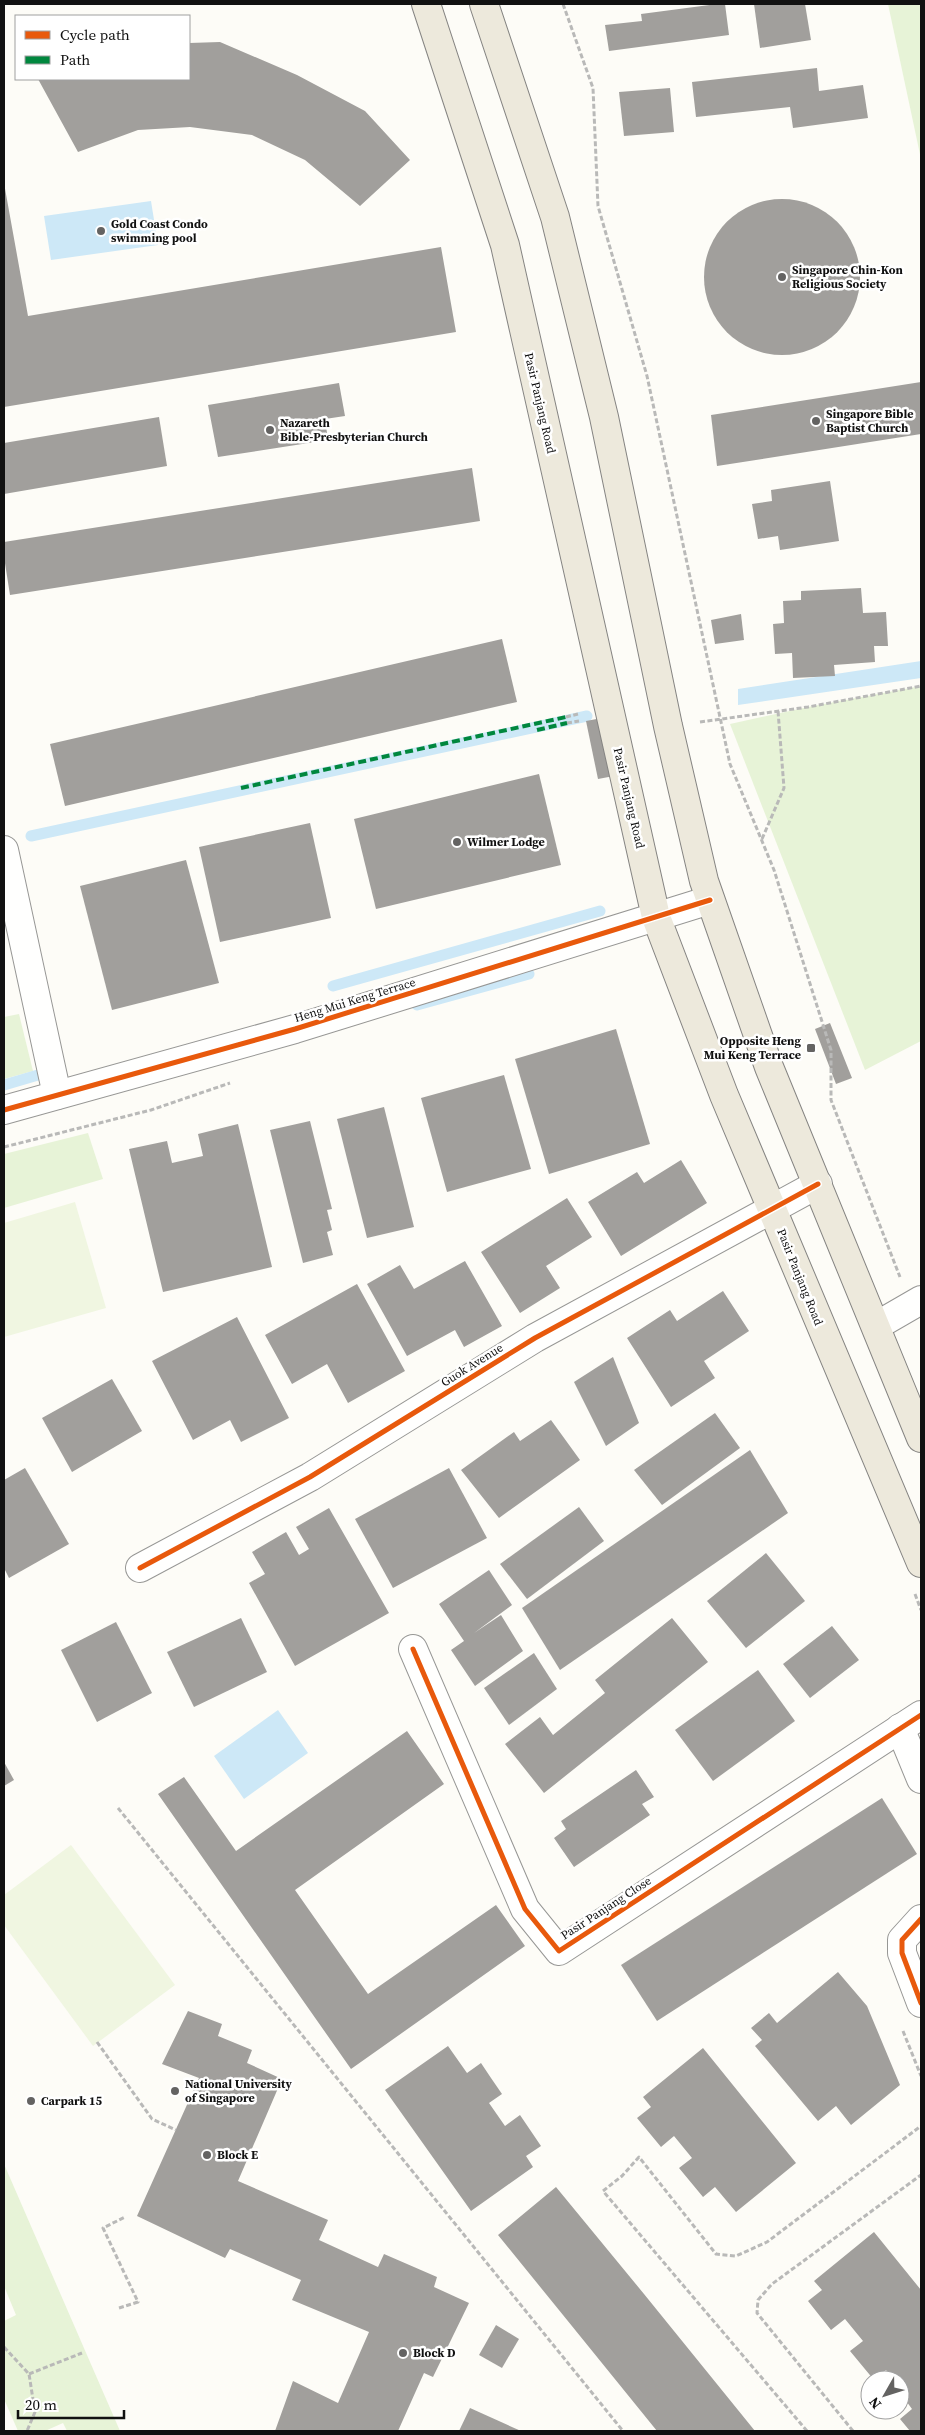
<svg xmlns="http://www.w3.org/2000/svg" width="925" height="2435" font-family="'Source Serif 4',serif">
	<style>
		.green { fill: #e7f3d7 }
		.pitch { fill: #f0f6e1 }
		.water { fill: #cde8f7 }
		.lines { fill: none; stroke-linecap: round; stroke-linejoin: round }
		.stream { stroke: #cde8f7; stroke-width: 11 }
		.building { fill: #a19f9c }
		.minor-casing { stroke: #979795; stroke-width: 30 }
		.major-casing { stroke: #858482; stroke-width: 30 }
		.path { stroke: #b9b9b8; stroke-width: 3; stroke-dasharray: 5 2.5; stroke-linecap: butt }
		.minor { stroke: #fffffe; stroke-width: 28 }
		.major { stroke: #ede9dc; stroke-width: 28 }
		.quiet { stroke: #00873e; stroke-width: 4; stroke-dasharray: 8 4; stroke-linecap: butt }
		.cycleway-casing { stroke: #fff; stroke-width: 8 }
		.cycleway { stroke: #e8590c; stroke-width: 5 }
		.poi-dot { fill: #646362; stroke: #fff; stroke-width: 2 }
		.labels { text-anchor: middle; dominant-baseline: central; stroke-width: 5; stroke-linejoin: round; paint-order: stroke }
		.poi-label { font-size: 12px; font-weight: bold; fill: #111; stroke: #fff; text-anchor: start }
		.street-label { font-size: 12px; fill: #111; stroke: #fff }
	</style>
	<rect width="100%" height="100%" fill="#fdfcf7"/>
	<g class="green">
		<path d="M888,4H921V159Z"/>
		<path d="M921,686V1041L865,1070L730,724L808,707Z"/>
		<path d="M19,1014L33,1071L4,1079V1017Z"/>
		<path d="M88,1133L103,1179L4,1208V1154Z"/>
		<path d="M4,2164L120,2431H67L63,2423L45,2431H18L4,2399V2321L16,2315L4,2286Z"/>
	</g>
	<g class="pitch">
		<path d="M75,1202L106,1308L4,1337V1223Z"/>
		<path d="M71,1845L175,1985L93,2046L4,1925V1895Z"/>
	</g>
	<g class="water">
		<path d="M151,201L158,245L51,260L44,216Z"/>
		<path d="M921,661V678L738,705V689Z"/>
		<path d="M278,1710L308,1753L244,1799L214,1756Z"/>
	</g>
	<g class="lines">
		<g class="stream">
			<path d="M31,836L587,716"/>
			<path d="M333,986L600,911"/>
			<path d="M417,1005L529,974"/>
			<path d="M4,1085L38,1075"/>
		</g>
	</g>
	<g class="building">
		<path d="M717,4H725L729,35L609,51L605,25L642,21L641,14Z"/>
		<path d="M754,4H805L811,40L760,48Z"/>
		<path d="M220,42L297,75L365,111L410,160L360,206L305,160L252,135L190,127L138,130L78,152L38,79H189V43Z"/>
		<path d="M817,68L819,91L863,85L868,118L793,128L790,107L696,117L692,82Z"/>
		<path d="M670,88L674,132L624,136L619,92Z"/>
		<path d="M4,183L28,316L441,247L456,332L4,407Z"/>
		<circle cx="782" cy="277" r="78"/>
		<path d="M921,382V434L717,466L711,415Z"/>
		<path d="M339,383L345,416L325,419L328,440L218,457L208,405Z"/>
		<path d="M159,417L167,466L4,494V443Z"/>
		<path d="M472,468L480,521L10,595L4,557V542Z"/>
		<path d="M830,481L839,541L780,550L778,536L758,539L752,504L772,501L771,490Z"/>
		<path d="M861,588L863,613L886,612L888,646H874L875,662L834,665L835,676L793,678L792,653L775,654L773,624L784,623L783,601L801,600V591Z"/>
		<path d="M741,614L744,640L715,644L711,620Z"/>
		<path d="M502,639L517,702L65,806L50,744Z"/>
		<path d="M602,718L614,776L598,779L586,721Z"/>
		<path d="M539,774L561,865L376,909L354,819Z"/>
		<path d="M310,823L331,918L220,942L199,847Z"/>
		<path d="M186,860L219,983L112,1010L80,886Z"/>
		<path d="M830,1023L852,1078L836,1084L815,1029Z"/>
		<path d="M616,1029L650,1144L549,1174L515,1059Z"/>
		<path d="M504,1075L531,1169L447,1192L421,1098Z"/>
		<path d="M384,1107L414,1227L367,1238L337,1119Z"/>
		<path d="M310,1121L332,1209L327,1210L332,1230L327,1232L333,1255L303,1263L270,1130Z"/>
		<path d="M238,1124L272,1267L163,1292L129,1149L167,1141L172,1163L203,1156L198,1134Z"/>
		<path d="M681,1160L707,1203L621,1256L588,1202L637,1172L644,1183Z"/>
		<path d="M567,1198L592,1237L546,1266L560,1288L520,1313L481,1252Z"/>
		<path d="M465,1261L502,1326L464,1347L455,1330L407,1356L367,1284L400,1265L414,1289Z"/>
		<path d="M357,1284L405,1371L348,1403L327,1364L292,1384L265,1335Z"/>
		<path d="M723,1291L749,1331L704,1361L715,1378L671,1407L627,1338L670,1310L677,1321Z"/>
		<path d="M237,1317L289,1418L241,1442L230,1420L193,1440L152,1361Z"/>
		<path d="M613,1357L639,1423L606,1446L574,1382Z"/>
		<path d="M112,1379L142,1431L72,1472L42,1418Z"/>
		<path d="M715,1413L740,1448L662,1505L634,1470Z"/>
		<path d="M551,1420L580,1460L499,1518L461,1470L514,1432L520,1441Z"/>
		<path d="M750,1450L788,1513L560,1670L522,1608Z"/>
		<path d="M25,1468L69,1544L9,1578L4,1568V1480Z"/>
		<path d="M449,1468L487,1538L393,1588L355,1519Z"/>
		<path d="M579,1507L604,1541L527,1599L500,1564Z"/>
		<path d="M329,1508L389,1613L295,1666L249,1583L265,1574L252,1552L286,1532L299,1555L309,1549L296,1527Z"/>
		<path d="M766,1553L805,1601L746,1648L707,1601Z"/>
		<path d="M489,1570L512,1605L474,1633L501,1615L523,1651L475,1686L451,1650L464,1641L439,1604Z"/>
		<path d="M241,1618L267,1672L194,1707L167,1652Z"/>
		<path d="M672,1618L708,1662L544,1793L505,1744L540,1717L553,1735L605,1693L595,1680Z"/>
		<path d="M116,1622L152,1693L97,1722L61,1650Z"/>
		<path d="M832,1626L859,1660L810,1698L783,1664Z"/>
		<path d="M534,1653L557,1689L509,1725L484,1688Z"/>
		<path d="M758,1670L795,1721L713,1781L675,1730Z"/>
		<path d="M407,1731L444,1784L295,1890L368,1994L496,1905L525,1946L351,2069L158,1794L184,1777L236,1851Z"/>
		<path d="M4,1762L14,1780L4,1786Z"/>
		<path d="M636,1770L654,1797L642,1804L650,1815L574,1867L554,1838L566,1829L561,1821Z"/>
		<path d="M882,1798L917,1854L657,2021L621,1965Z"/>
		<path d="M838,1972L867,2006L900,2085L851,2125L836,2106L818,2121L755,2046L762,2040L751,2028L769,2013L777,2023Z"/>
		<path d="M188,2011L222,2024L218,2036L252,2050L247,2063L282,2079L238,2181L328,2220L319,2240L378,2267L384,2254L437,2277L434,2287L469,2303L433,2377L424,2373L398,2431H275L293,2381L338,2403L369,2332L292,2300L301,2280L230,2249L225,2258L137,2216L199,2078L162,2064Z"/>
		<path d="M448,2046L467,2073L481,2063L491,2078L502,2094L489,2103L505,2126L520,2115L541,2146L526,2156L533,2167L471,2211L385,2090Z"/>
		<path d="M703,2048L796,2163L736,2212L715,2187L703,2197L679,2168L692,2158L674,2136L661,2147L637,2118L651,2107L643,2097Z"/>
		<path d="M556,2187L644,2294L755,2431H657L563,2315L498,2235Z"/>
		<path d="M874,2232L921,2290V2431H910L900,2419L912,2409L904,2398L907,2396L900,2387V2380H894L886,2370L874,2380L850,2351L863,2341L845,2319L831,2330L808,2301L822,2290L814,2281Z"/>
		<path d="M496,2325L519,2339L502,2368L479,2355Z"/>
		<path d="M470,2408L521,2431H459Z"/>
	</g>
	<g class="lines">
		<defs>
			<g id="minor">
				<path d="M4,850L57,1095"/>
				<path d="M4,1110L295,1029L710,900"/>
				<path d="M876,1326L921,1300"/>
				<path d="M140,1568L310,1477L535,1338L818,1184"/>
				<path d="M413,1649L525,1909L559,1951L921,1715"/>
				<path d="M900,1728L921,1779"/>
				<path d="M921,1919L902,1940V1953L921,2003"/>
			</g>
			<g id="major">
				<path d="M426,4L505,245L656,917L724,1095L921,1563"/>
				<path d="M484,4L555,217L604,417L668,726L704,881L769,1067L921,1438"/>
			</g>
		</defs>
		<use href="#minor" class="minor-casing"/>
		<use href="#major" class="major-casing"/>
		<g class="path">
			<path d="M563,4L593,88L598,206L647,376L730,764L774,870L831,1050V1100L900,1277"/>
			<path d="M566,717L578,714"/>
			<path d="M700,722L808,707L921,686"/>
			<path d="M567,723L579,721"/>
			<path d="M762,839L784,788L778,711"/>
			<path d="M4,1147L151,1110L230,1083"/>
			<path d="M915,1594L921,1610"/>
			<path d="M118,1808L623,2431"/>
			<path d="M903,2031L921,2076"/>
			<path d="M97,2042L152,2119L176,2130"/>
			<path d="M119,2308L138,2302L103,2228L125,2217"/>
			<path d="M4,2347L29,2374L35,2412L27,2431"/>
			<path d="M29,2374L82,2353"/>
			<path d="M807,2431L603,2191L622,2176L639,2157L716,2254L736,2256L767,2242L921,2126"/>
			<path d="M853,2431L757,2313L758,2300L772,2284L921,2175"/>
		</g>
		<use href="#minor" class="minor"/>
		<use href="#major" class="major"/>
		<g class="quiet">
			<path d="M537,730L567,723"/>
			<path d="M241,788L566,717"/>
		</g>
		<defs>
			<g id="cycleway">
				<path d="M4,1110L295,1029L710,900"/>
				<path d="M140,1568L310,1477L535,1338L818,1184"/>
				<path d="M413,1649L525,1909L559,1951L921,1715"/>
				<path d="M921,1919L902,1940V1953L921,2003"/>
			</g>
		</defs>
		<use href="#cycleway" class="cycleway-casing"/>
		<use href="#cycleway" class="cycleway"/>
	</g>
	<g class="poi-dot">
		<circle cx="101" cy="231" r="5"/>
		<circle cx="782" cy="277" r="5"/>
		<circle cx="816" cy="421" r="5"/>
		<circle cx="270" cy="430" r="5"/>
		<circle cx="457" cy="842" r="5"/>
		<rect x="806" y="1043" width="10" height="10" rx="2.5"/>
		<circle cx="175" cy="2091" r="5"/>
		<circle cx="31" cy="2101" r="5"/>
		<circle cx="207" cy="2155" r="5"/>
		<circle cx="403" cy="2353" r="5"/>
	</g>
	<g class="labels">
		<g class="poi-label">
			<text x="111" y="224">Gold Coast Condo<tspan x="111" dy="14">swimming pool</tspan></text>
			<text x="792" y="270">Singapore Chin-Kon<tspan x="792" dy="14">Religious Society</tspan></text>
			<text x="826" y="414">Singapore Bible<tspan x="826" dy="14">Baptist Church</tspan></text>
			<text x="280" y="423">Nazareth<tspan x="280" dy="14">Bible-Presbyterian Church</tspan></text>
			<text x="467" y="842">Wilmer Lodge</text>
			<text x="801" y="1041" text-anchor="end">Opposite Heng<tspan x="801" dy="14">Mui Keng Terrace</tspan></text>
			<text x="185" y="2084">National University<tspan x="185" dy="14">of Singapore</tspan></text>
			<text x="41" y="2101">Carpark 15</text>
			<text x="217" y="2155">Block E</text>
			<text x="413" y="2353">Block D</text>
		</g>
		<g class="street-label">
			<text transform="translate(540 403) rotate(77)">Pasir Panjang Road</text>
			<text transform="translate(629 798) rotate(77)">Pasir Panjang Road</text>
			<text transform="translate(355 1000) rotate(-17)">Heng Mui Keng Terrace</text>
			<text transform="translate(800 1277) rotate(68)">Pasir Panjang Road</text>
			<text transform="translate(472 1365) rotate(-32)">Guok Avenue</text>
			<text transform="translate(606 1908) rotate(-33)">Pasir Panjang Close</text>
		</g>
	</g>
	<rect width="925" height="2435" fill="none" stroke="#111111" stroke-width="10"/>
	<rect x="15" y="15" width="175" height="65" fill="#ffffff" stroke="#a0a0a0"/>
	<rect x="25" y="31" width="25" height="8" fill="#e8590c" stroke="#a0a0a0"/>
	<text x="60" y="40" font-size="15" fill="#111111">Cycle path</text>
	<rect x="25" y="56" width="25" height="8" fill="#00873e" stroke="#a0a0a0"/>
	<text x="60" y="65" font-size="15" fill="#111111">Path</text>
	<g transform="translate(885 2395) rotate(231)"><circle r="24" fill="#ffffff" stroke="#a0a0a0"/>
	<path d="M0-4L9 19L0 12L-9 19Z" fill="#646362"/>
	<text y="-8" font-size="14" font-weight="bold" text-anchor="middle" fill="#111111">N</text>
	</g>
	<path d="M18 2410v8h106v-8" fill="none" stroke="#111111" stroke-width="2.5"/>
	<text x="25" y="2410" font-size="15" fill="#111111" stroke="#ffffff" stroke-width="4" paint-order="stroke">20 m</text>
</svg>
